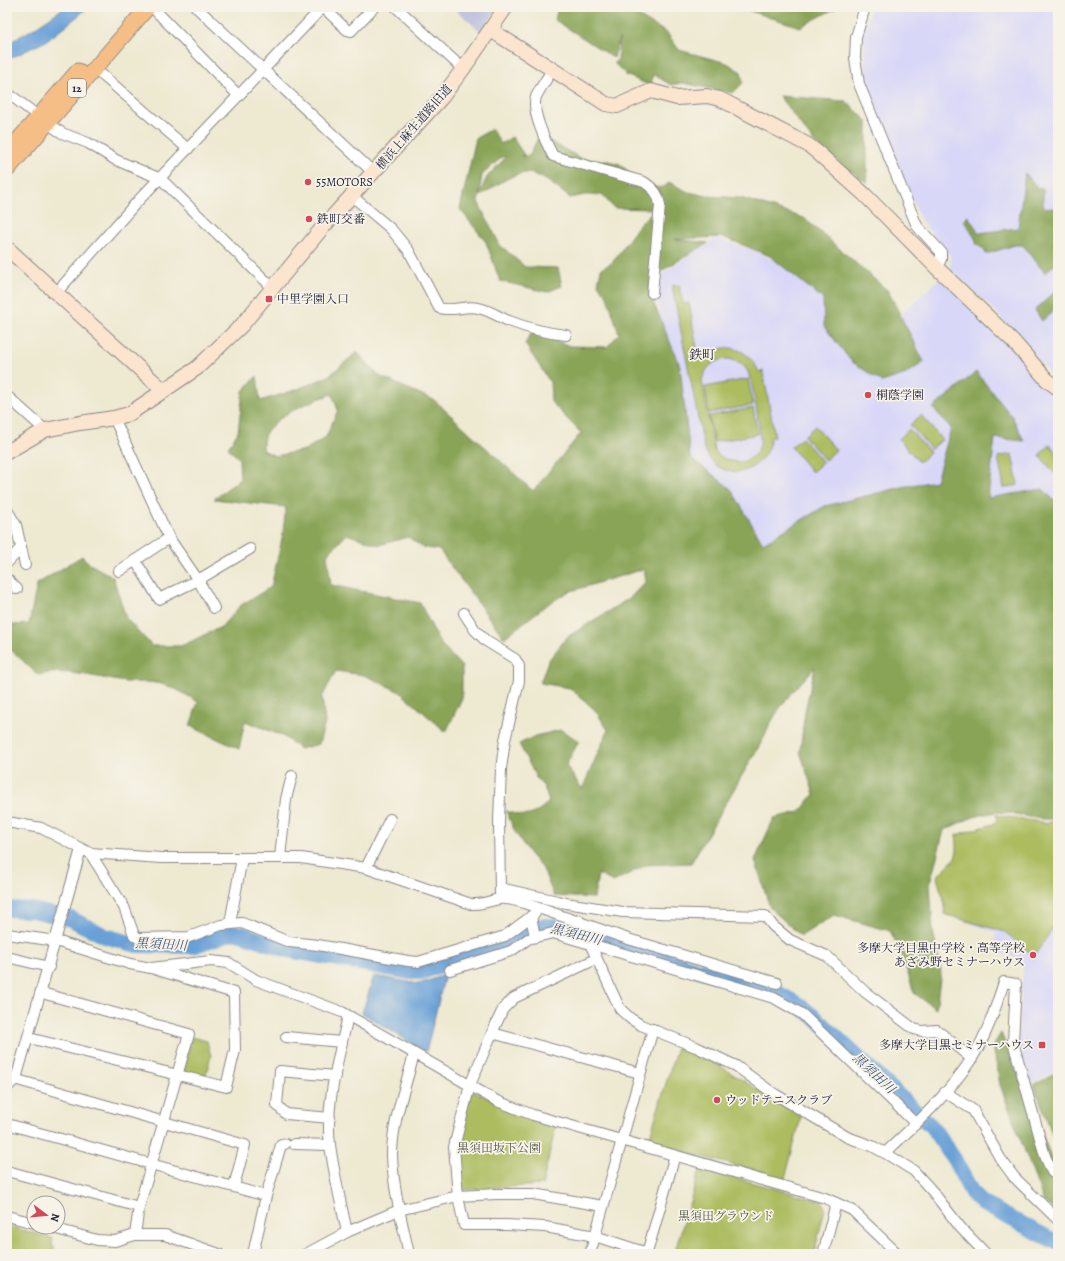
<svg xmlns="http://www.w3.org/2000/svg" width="1065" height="1261" font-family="Alegreya,'Noto Serif JP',serif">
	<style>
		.built { fill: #d8d7f8 }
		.industrial { fill: #bfc2dd }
		.green { fill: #acbc5f; stroke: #676f4d; fill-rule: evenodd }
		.forest { fill: #89a456; stroke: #566348; fill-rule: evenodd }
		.water { fill: #69a0d7; stroke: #466189 }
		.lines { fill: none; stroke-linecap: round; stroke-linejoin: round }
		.river { stroke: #69a0d7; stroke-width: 16 }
		.street-casing { stroke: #888686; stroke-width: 12 }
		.secondary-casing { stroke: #888686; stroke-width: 16 }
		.primary-casing { stroke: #888686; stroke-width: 17 }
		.street { stroke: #fff; stroke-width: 10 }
		.secondary { stroke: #fbe5cf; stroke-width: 14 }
		.primary { stroke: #f6be87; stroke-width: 15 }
		.poi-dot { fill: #d1495b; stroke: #f7f3e8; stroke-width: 1.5 }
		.labels { text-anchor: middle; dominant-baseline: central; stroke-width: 3.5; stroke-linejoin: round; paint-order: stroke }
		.shield { fill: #f7f3e8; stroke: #62616f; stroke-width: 1 }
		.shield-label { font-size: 11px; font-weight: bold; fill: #22223b }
		.street-label { font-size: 12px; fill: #22223b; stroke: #f7f3e8 }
		.poi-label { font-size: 12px; fill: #22223b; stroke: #f7f3e8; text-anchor: start }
		.park-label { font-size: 12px; fill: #525848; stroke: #f7f3e8 }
		.neighbourhood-label { font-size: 13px; fill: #22223b; stroke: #f7f3e8 }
		.water-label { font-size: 13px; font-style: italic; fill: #3e5479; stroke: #f7f3e8 }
	</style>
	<rect width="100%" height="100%" fill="#f7f3e8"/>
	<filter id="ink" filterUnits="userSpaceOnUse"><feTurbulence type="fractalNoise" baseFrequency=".025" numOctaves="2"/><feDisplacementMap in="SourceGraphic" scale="8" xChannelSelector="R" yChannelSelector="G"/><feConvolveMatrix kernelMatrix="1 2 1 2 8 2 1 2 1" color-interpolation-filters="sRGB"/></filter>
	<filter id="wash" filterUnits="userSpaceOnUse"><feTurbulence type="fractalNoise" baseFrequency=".012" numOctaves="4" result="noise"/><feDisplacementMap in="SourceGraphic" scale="16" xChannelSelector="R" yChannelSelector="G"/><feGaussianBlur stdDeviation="0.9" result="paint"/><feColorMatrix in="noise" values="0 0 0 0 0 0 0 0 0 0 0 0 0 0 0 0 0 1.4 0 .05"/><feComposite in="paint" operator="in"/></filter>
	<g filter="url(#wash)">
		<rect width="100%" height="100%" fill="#eee9d1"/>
		<g class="built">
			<path d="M872,7H1058V379L1051,374L993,309L950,269L951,257L921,220L866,86L863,32Z"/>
			<path d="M717,238L754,251L804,273L888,317L901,314L940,278L1058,393V522L763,547L680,452L678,397L657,299L661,274Z"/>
			<path d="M996,815L1046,823L1058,821V1070L1031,1084L1018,1041L1024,961L992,950L996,933L944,914L945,905L937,877L957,857L958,849L956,835L993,824L997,820Z"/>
		</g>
		<path class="industrial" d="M453,7H498L482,33Z"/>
		<g class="green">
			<path d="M679,285L683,304L689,303L699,360C721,341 746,344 759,372L763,371L775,437H771C765,476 720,486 704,448L672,286ZM729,359C737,361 743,364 747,370C752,378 762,436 760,445C753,467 726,466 714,450L702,380C706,366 715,359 729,359Z"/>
			<path d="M748,379L753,405L709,413L705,387Z"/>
			<path d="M753,408L758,434L714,442L709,416Z"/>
			<path d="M921,415L942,440L931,449L910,425Z"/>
			<path d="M815,426L836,450L825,460L804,436Z"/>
			<path d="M909,429L930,452L919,462L899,439Z"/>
			<path d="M802,438L823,462L812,472L791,447Z"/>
			<path d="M1050,445L1058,454V477L1039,455Z"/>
			<path d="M1012,454L1018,485L1004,488L998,457Z"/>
			<path d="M996,815L1046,823L1058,821V921L1034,956L1005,932L944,914L945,905L937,877C953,858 960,862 956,835L993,824L997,820Z"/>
			<path d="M192,1037L207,1041L211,1056L204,1080L185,1075L183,1071Z"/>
			<path d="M677,1047L720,1066L801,1117L785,1179L648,1142Z"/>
			<path d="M471,1091L556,1126L542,1185L462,1190L458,1145Z"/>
			<path d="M700,1169L822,1201L825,1208L814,1254H674Z"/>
			<path d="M7,1226L53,1238L52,1244L55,1250L44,1254H7Z"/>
		</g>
		<g class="forest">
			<path d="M556,7H623L667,33L679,50L727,63L741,72L743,83L733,93L682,83L671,85L653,74L651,86L626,75L614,63L618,59L619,38L614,58L555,20L557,11Z"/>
			<path d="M738,7H838L800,27Z"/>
			<path d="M779,96L846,101L867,121V183L817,146Z"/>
			<path d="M492,129L501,144L512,137L525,156H521H529L537,140L546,139L582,159L608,161L620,164L646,188L664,187L669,182L688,192L707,196L741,198L804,218L888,291L924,362L906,374L882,382L851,361L824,326L823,299L770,256L723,237L674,239L708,243L661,271L652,299L680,366L690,457L731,489L763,543L825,506L906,486L936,481L951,428L933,408L976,372L1013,418L1024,441L995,438L988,498L1043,489L1058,504V818C1041,822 1026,815 1009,813C984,810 966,820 944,830L930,884L933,931L941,972L936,1009L914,993L901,952L890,931L834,915L801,936L770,908L755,860L774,818L800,812L814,794L800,752L805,711L815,667C796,689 775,708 765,736L691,863L646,865L613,882L598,874L594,898L554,896L543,869L529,853L515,832L506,811C528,819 532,816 549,802L544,787L537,779L519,744L535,736L561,730L579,741L566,765L582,789L608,730L595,710L570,688L540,683L548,661L567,637L631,597L646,581L644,569L568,592L545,606L504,638L439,550L422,547L408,537L379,545L347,534L327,555L331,585L420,603L440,643L462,667V698L446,732L400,692L364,675L336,671L322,697L325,723L319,744L300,749L283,736L245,721L239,749L190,726L198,702C185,694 171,685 156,683C146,681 136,683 126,682C97,678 67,668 38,675L7,646V629L10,625L29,624L37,584L82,556L90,564L113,577L126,618L152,646H181L221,627L241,605L271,587L282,539L286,507L214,499L240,479L239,459L228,448L238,432L243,391L257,376L260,401L298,389L329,376L357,352L379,376L434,400L533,491L581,433L551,402L550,382L525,344L532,332L570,346L607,347L619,334L607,296L598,284L601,269L612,263L639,225L656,208L655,196L651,209L614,208L602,195H585L570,198C527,163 523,167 479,197L478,202L500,245L525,267L558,268L562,286L547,292L500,281L486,242L460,209L476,138ZM502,157H506L487,177L479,195L482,175ZM332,394L338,410L326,437L305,450L275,456L263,450C263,445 263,438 265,434C277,415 310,401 332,394Z"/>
			<path d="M1025,173L1038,188L1043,189V207L1058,209V261L1045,273L1023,245H1015L986,254L984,249L977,245L975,238L964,221L968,216L979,233L1018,228Z"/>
			<path d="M1058,289V306L1042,321L1035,310Z"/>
			<path d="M1001,1033L1058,1174V1212L1044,1202L1000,1085L993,1046Z"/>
			<path d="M1058,1072V1150L1034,1085Z"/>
		</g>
		<g class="water">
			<path d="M65,7H89L48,40L7,60V44L33,29Z"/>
			<path d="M445,975L426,1052L362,1013L374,976L419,984Z"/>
		</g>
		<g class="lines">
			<path class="river" d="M7,909L32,910L71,919L105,936L137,945L193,946L232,932L245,935L288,950L409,972H421L512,942L541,926L557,927L779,994L799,1005L818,1020L932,1127L954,1159L972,1193L983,1204L1058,1243"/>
		</g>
	</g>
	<g filter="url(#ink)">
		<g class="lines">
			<defs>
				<g id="street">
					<path d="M152,7L239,96"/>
					<path d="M196,7L374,173"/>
					<path d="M323,7L347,30L351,31L374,7"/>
					<path d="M396,7L463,69"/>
					<path d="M865,7L856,37L855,58L859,84L917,226L941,252V259L937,268"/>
					<path d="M94,68L188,149"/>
					<path d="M552,70C547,79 540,88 536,97C531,111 546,143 553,156L644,182C654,189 658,193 660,205L652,293"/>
					<path d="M13,97L38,116"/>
					<path d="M47,123L62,133L88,143L116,160L161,179L272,287"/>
					<path d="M352,196L391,229L409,251L439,308C453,312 465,305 478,308C490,310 498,317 509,321C527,328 547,333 566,335"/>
					<path d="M56,293L136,203L323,7"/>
					<path d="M7,396L45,430"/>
					<path d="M114,418L169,538L198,580L214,608"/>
					<path d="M7,510L16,525L25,565"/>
					<path d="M135,560L159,599L198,580L250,549"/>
					<path d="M7,563L21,548"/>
					<path d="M119,571L169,538"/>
					<path d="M7,579L17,589"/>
					<path d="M464,613L475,630L486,641L515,659L519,666V681L505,740L501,769L499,821L500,893"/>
					<path d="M7,822L41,828L90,853L161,858H301L366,868L471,904C482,905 489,901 499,899C508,898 516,901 524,903L628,939L777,983"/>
					<path d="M90,853L124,907L134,935L138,938L189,937L221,925L242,923L289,942L318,945L408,961L418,962L505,936L533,915L538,908"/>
					<path d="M280,858L286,799L292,776"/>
					<path d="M366,868L390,819"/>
					<path d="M500,888L566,903L623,912L765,916L773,926L790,940L827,956L865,992L914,1029L922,1031L937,1030L972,1059"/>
					<path d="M531,916L535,937"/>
					<path d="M579,920L620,1009L631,1019L641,1025L696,1047L736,1066L773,1093L847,1137L872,1146L885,1153"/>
					<path d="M230,923L242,858"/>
					<path d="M7,934L56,941L130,964L151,968L234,993L235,1050L226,1087L29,1038"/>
					<path d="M7,957L49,967"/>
					<path d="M151,968L211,961L229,963L256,980L342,1012L497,1101L533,1115L825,1198L852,1210L898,1254"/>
					<path d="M450,970L511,951L528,939L553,933L774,998L802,1014L916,1124"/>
					<path d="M42,993L189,1034L139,1207L135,1235"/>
					<path d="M492,1033L503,1009L514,998L596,959"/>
					<path d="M286,1037L342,1042"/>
					<path d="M640,1073L492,1033L470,1085L454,1147L458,1196L464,1225H507L545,1227L595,1236L647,1253L675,1155"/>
					<path d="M7,1077L245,1145L234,1186"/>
					<path d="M7,1087L16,1079L81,849"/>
					<path d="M945,1092L973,1110L1000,1158L1014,1177L1058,1220"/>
					<path d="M330,1118L286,1114L277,1105L280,1071L335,1076"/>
					<path d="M7,1124L266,1196"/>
					<path d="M294,1144L330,1145"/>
					<path d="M7,1171L139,1207"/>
					<path d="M7,1216L34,1223"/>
					<path d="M49,1227L97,1240L115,1241L135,1235H165L219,1254"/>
					<path d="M347,1232C341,1204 334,1174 330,1145C325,1104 339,1056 348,1016"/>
					<path d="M253,1254L266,1196L281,1145L285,1144"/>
					<path d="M306,1254L347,1232L399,1210L458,1196L496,1194H533L603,1206"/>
					<path d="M409,1254C402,1222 393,1188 392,1155C392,1121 406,1086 414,1054"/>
					<path d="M590,1254L653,1029"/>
					<path d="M823,1254L836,1203"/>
					<path d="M986,1254L960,1227L933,1192L914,1171L885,1153C916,1124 949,1094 972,1058C987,1035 995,1009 1004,982L1016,984L1013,1042L1045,1156L1052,1172L1058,1176"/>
				</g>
				<g id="secondary">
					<path d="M491,30L606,104L617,106L651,91L677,98L707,96L720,99L808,145L817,152L864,194L937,268L1013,341L1047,380L1058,388"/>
					<path d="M7,248L164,391"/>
					<path d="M7,452L45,430L80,423L114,418L129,414L197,368L242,325L323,227L442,97L463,69L506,7"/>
				</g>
				<g id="primary">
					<path d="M7,153L78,71"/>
					<path d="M7,170L148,7"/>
				</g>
			</defs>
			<use href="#street" class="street-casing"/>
			<use href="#secondary" class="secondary-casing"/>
			<use href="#primary" class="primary-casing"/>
			<use href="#street" class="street"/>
			<use href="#secondary" class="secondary"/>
			<use href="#primary" class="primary"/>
		</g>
	</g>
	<g class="poi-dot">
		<circle cx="308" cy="182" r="4"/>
		<circle cx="309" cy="219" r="4"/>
		<rect x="265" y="295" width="8" height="8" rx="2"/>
		<circle cx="868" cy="395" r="4"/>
		<circle cx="1033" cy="955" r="4"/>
		<rect x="1038" y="1041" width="8" height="8" rx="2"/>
		<circle cx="717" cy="1100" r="4"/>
	</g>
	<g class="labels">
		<rect class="shield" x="68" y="79" width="18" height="18" rx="3"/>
		<g class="shield-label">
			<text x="77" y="88">12</text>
		</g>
		<g class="street-label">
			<text transform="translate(414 127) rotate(-49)">横浜上麻生道路旧道</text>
		</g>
		<g class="poi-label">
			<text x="316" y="182">55MOTORS</text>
			<text x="317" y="219">鉄町交番</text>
			<text x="277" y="299">中里学園入口</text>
			<text x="876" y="395">桐蔭学園</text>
			<text x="1025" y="948" text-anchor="end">多摩大学目黒中学校・高等学校<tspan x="1025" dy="14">あざみ野セミナーハウス</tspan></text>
			<text x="1034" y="1045" text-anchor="end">多摩大学目黒セミナーハウス</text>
			<text x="725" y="1100">ウッドテニスクラブ</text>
		</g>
		<g class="park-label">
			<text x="499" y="1148">黒須田坂下公園</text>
			<text x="726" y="1216">黒須田グラウンド</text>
		</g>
		<g class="neighbourhood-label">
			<text x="702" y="354">鉄町</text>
		</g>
		<g class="water-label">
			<text transform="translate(576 934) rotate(14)">黒須田川</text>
			<text transform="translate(161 944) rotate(3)">黒須田川</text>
			<text transform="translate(874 1073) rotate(43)">黒須田川</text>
		</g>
	</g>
	<rect width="1065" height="1261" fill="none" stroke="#f7f3e8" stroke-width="24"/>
	<g transform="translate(46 1215) rotate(106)"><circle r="19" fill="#f7f3e8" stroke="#a29fa3"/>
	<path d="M0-3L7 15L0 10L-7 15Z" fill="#d1495b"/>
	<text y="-6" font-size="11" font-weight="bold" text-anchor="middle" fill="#22223b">N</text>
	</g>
</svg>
